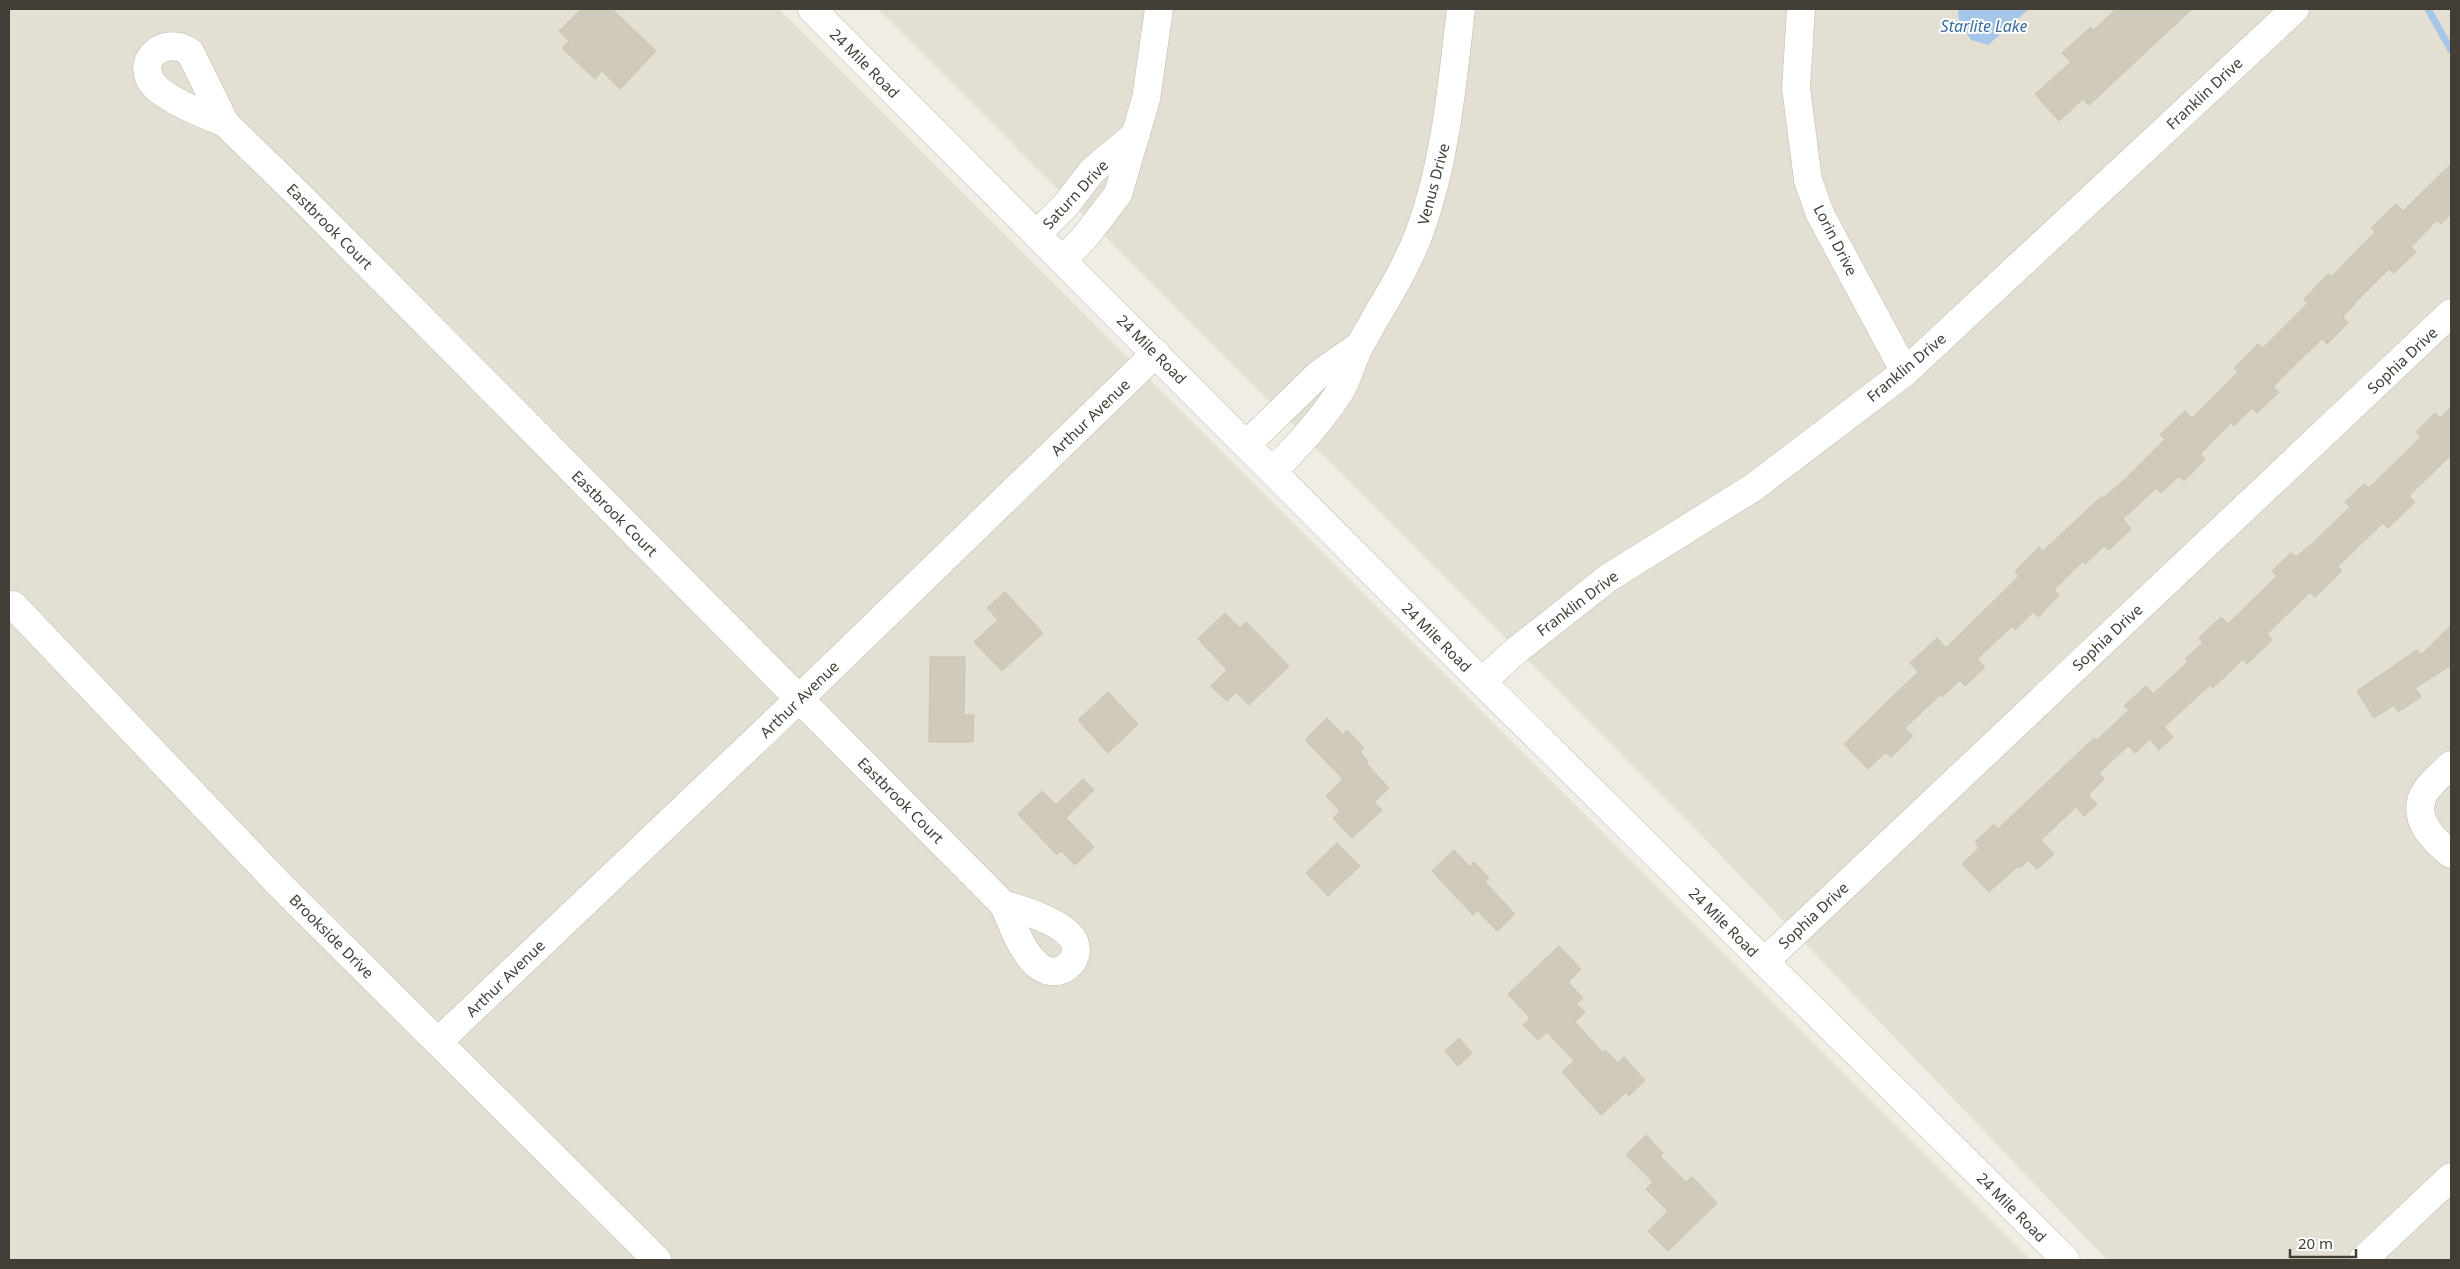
<svg xmlns="http://www.w3.org/2000/svg" width="2460" height="1269" font-family="'Noto Sans',sans-serif">
	<style>
		.residential { fill: #e3e0d3 }
		.water { fill: #a6c6e7 }
		.lines { fill: none; stroke-linecap: round; stroke-linejoin: round }
		.stream { stroke: #a6c6e7; stroke-width: 7 }
		.building { fill: #d0cabb; stroke: #cac2af }
		.minor-casing { stroke: #bdb9ab; stroke-width: 29 }
		.minor { stroke: #fff; stroke-width: 28 }
		.labels { text-anchor: middle; dominant-baseline: central; stroke-width: 4; stroke-linejoin: round; paint-order: stroke }
		.street-label { font-size: 15px; fill: #423e35; stroke: #fff }
		.water-label { font-size: 16px; font-style: italic; fill: #3a6ba1; stroke: #fff }
	</style>
	<rect width="100%" height="100%" fill="#f0eee4"/>
	<g class="residential">
		<path d="M9,9H779L2031,1260H9Z"/>
		<path d="M878,9H2451V1260H2107L1687,820Z"/>
	</g>
	<path class="water" d="M1958,9H2029L1988,45L1971,40L1959,21Z"/>
	<g class="lines">
		<path class="stream" d="M2428,9L2451,50"/>
	</g>
	<g class="building">
		<path d="M581,9H612L656,51L620,89L602,71L595,79L562,48L569,41L559,31Z"/>
		<path d="M2116,9H2192L2089,105L2083,99L2059,121L2035,94L2071,62L2062,53L2091,27L2094,30Z"/>
		<path d="M2451,164V214L2441,224L2437,220L2411,247L2416,252L2394,273L2389,269L2356,302L2343,317L2348,323L2327,344L2322,339L2304,356L2273,387L2279,392L2257,413L2252,408L2234,426L2231,423L2200,454L2205,459L2184,481L2179,476L2161,493L2156,488L2123,519L2131,529L2109,550L2104,546L2085,564L2083,561L2054,590L2059,595L2038,617L2033,612L2015,630L2012,626L1977,659L1985,667L1965,686L1960,680L1942,697L1940,695L1905,728L1913,736L1891,757L1886,752L1868,769L1844,744L1918,672L1910,663L1937,638L1946,648L2019,576L2015,571L2039,547L2043,551L2101,497L2103,498L2123,481L2165,439L2160,435L2185,411L2192,418L2238,372L2234,368L2258,344L2263,348L2308,303L2304,299L2328,274L2331,277L2375,232L2371,228L2396,204L2403,211Z"/>
		<path d="M2451,407V455L2409,496L2415,502L2388,528L2383,523L2338,566L2342,571L2315,597L2310,592L2267,634L2272,640L2247,664L2243,659L2213,688L2210,685L2164,727L2173,737L2159,750L2150,739L2135,753L2128,746L2099,773L2104,779L2088,795L2097,804L2084,816L2076,807L2041,840L2054,854L2037,869L2028,860L2020,868L2018,866L1989,892L1962,864L1979,848L1975,842L1994,824L1998,829L2094,738L2097,740L2129,710L2124,706L2146,686L2153,694L2188,662L2185,659L2203,643L2199,638L2221,617L2228,624L2277,576L2272,571L2291,553L2296,557L2314,542L2350,507L2345,502L2364,484L2369,488L2421,437L2416,432L2435,413L2440,418Z"/>
		<path d="M1005,592L1043,633L1002,671L974,642L998,620L987,608Z"/>
		<path d="M1225,613L1240,628L1246,622L1289,666L1249,705L1236,692L1227,701L1211,686L1227,670L1198,639Z"/>
		<path d="M2451,625V665L2415,688L2421,697L2398,712L2394,705L2374,718L2357,691L2417,650L2421,655Z"/>
		<path d="M930,657H965L964,715H974L973,742H929Z"/>
		<path d="M1108,692L1138,724L1108,753L1078,720Z"/>
		<path d="M1327,718L1343,735L1347,730L1364,748L1360,752L1368,761L1366,763L1389,788L1374,802L1382,810L1352,838L1333,818L1340,811L1326,796L1343,779L1305,740Z"/>
		<path d="M1083,779L1094,790L1066,818L1094,847L1075,865L1061,851L1057,855L1018,814L1042,791L1056,805Z"/>
		<path d="M1337,843L1360,866L1328,896L1306,873Z"/>
		<path d="M1454,850L1470,867L1474,862L1489,878L1485,882L1515,914L1497,931L1477,910L1473,915L1432,871Z"/>
		<path d="M1559,946L1581,969L1568,982L1583,998L1576,1004L1585,1012L1575,1022L1602,1052L1605,1050L1618,1063L1624,1057L1645,1080L1629,1096L1626,1092L1601,1115L1562,1072L1574,1061L1547,1032L1538,1040L1523,1025L1530,1018L1508,994Z"/>
		<path d="M1459,1038L1472,1053L1458,1066L1445,1051Z"/>
		<path d="M1646,1135L1663,1153L1660,1156L1686,1182L1692,1177L1717,1203L1668,1251L1648,1231L1668,1211L1646,1189L1653,1182L1626,1155Z"/>
	</g>
	<g class="lines">
		<defs>
			<g id="minor">
				<path d="M812,9L1482,682L2066,1260"/>
				<path d="M1801,9L1796,88L1808,180L1820,214L1905,372"/>
				<path d="M225,123C207,116 164,99 153,84C134,59 166,35 190,52L225,123L300,196L1004,905C1012,924 1022,954 1040,967C1058,980 1083,962 1074,941C1065,923 1022,909 1004,905"/>
				<path d="M1037,234L1065,206L1092,171L1136,134"/>
				<path d="M1063,260L1085,237L1118,194L1146,99L1159,9"/>
				<path d="M1246,445L1319,374L1359,346"/>
				<path d="M1273,471C1297,447 1320,422 1339,393C1348,379 1352,360 1360,345C1381,307 1405,272 1420,231C1446,160 1452,84 1461,9"/>
				<path d="M13,605L280,885L657,1260"/>
				<path d="M1482,682L1512,654L1608,578L1754,487L1905,372L2295,9"/>
				<path d="M2451,765C2442,774 2427,785 2422,798C2414,822 2435,841 2451,854"/>
				<path d="M1764,962L2451,313"/>
				<path d="M439,1041L800,698L1156,353"/>
				<path d="M2363,1260L2451,1177"/>
			</g>
		</defs>
		<use href="#minor" class="minor-casing"/>
		<use href="#minor" class="minor"/>
	</g>
	<g class="labels">
		<g class="street-label">
			<text transform="translate(865 63) rotate(45)">24 Mile Road</text>
			<text transform="translate(2204 93) rotate(-43)">Franklin Drive</text>
			<text transform="translate(1433 184) rotate(-75)">Venus Drive</text>
			<text transform="translate(1075 194) rotate(-47)">Saturn Drive</text>
			<text transform="translate(330 226) rotate(45)">Eastbrook Court</text>
			<text transform="translate(1836 240) rotate(63)">Lorin Drive</text>
			<text transform="translate(1152 349) rotate(45)">24 Mile Road</text>
			<text transform="translate(2402 360) rotate(-43)">Sophia Drive</text>
			<text transform="translate(1906 367) rotate(-40)">Franklin Drive</text>
			<text transform="translate(1090 417) rotate(-44)">Arthur Avenue</text>
			<text transform="translate(615 513) rotate(45)">Eastbrook Court</text>
			<text transform="translate(1577 603) rotate(-37)">Franklin Drive</text>
			<text transform="translate(1437 637) rotate(45)">24 Mile Road</text>
			<text transform="translate(2107 637) rotate(-43)">Sophia Drive</text>
			<text transform="translate(799 699) rotate(-44)">Arthur Avenue</text>
			<text transform="translate(901 800) rotate(45)">Eastbrook Court</text>
			<text transform="translate(1813 915) rotate(-43)">Sophia Drive</text>
			<text transform="translate(1724 922) rotate(45)">24 Mile Road</text>
			<text transform="translate(332 936) rotate(45)">Brookside Drive</text>
			<text transform="translate(505 978) rotate(-44)">Arthur Avenue</text>
			<text transform="translate(2012 1207) rotate(45)">24 Mile Road</text>
		</g>
		<g class="water-label">
			<text x="1984" y="26">Starlite Lake</text>
		</g>
	</g>
	<rect width="2460" height="1269" fill="none" stroke="#423e35" stroke-width="20"/>
	<path d="M2290 1249v8h66v-8" fill="none" stroke="#423e35" stroke-width="2.5"/>
	<text x="2298" y="1249" font-size="15" fill="#423e35" stroke="#ffffff" stroke-width="4" paint-order="stroke">20 m</text>
</svg>
